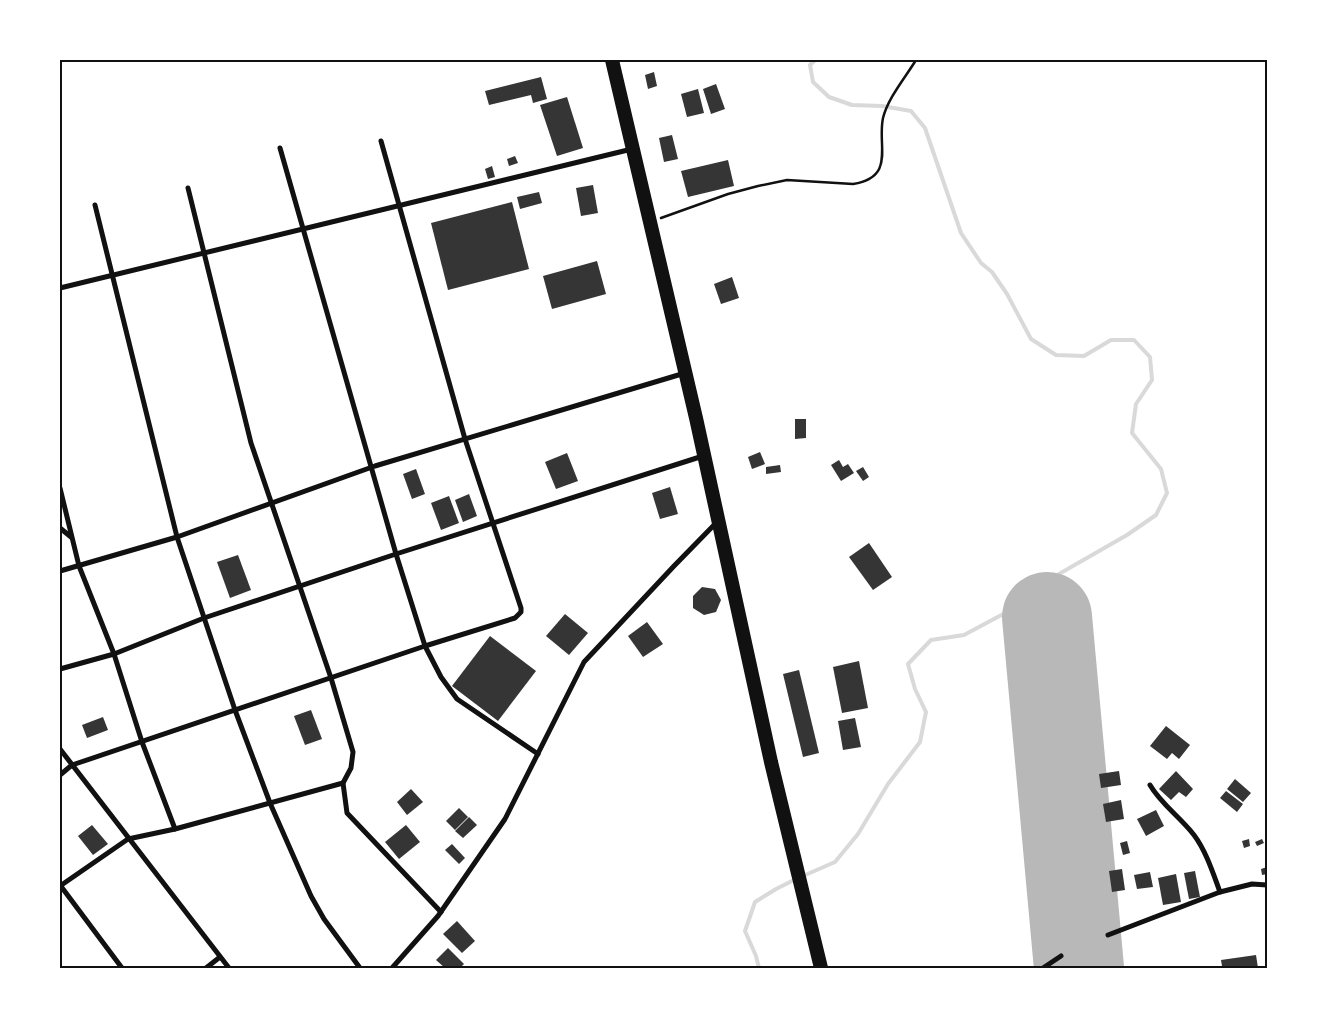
<svg xmlns="http://www.w3.org/2000/svg" width="1327" height="1028" font-family="'IBM Plex Serif',serif">
	<style>
		.lines { fill: none; stroke-linecap: round; stroke-linejoin: round }
		.stream { stroke: #d9d9d9; stroke-width: 4 }
		.runway { stroke: #b8b8b8; stroke-width: 90 }
		.building { fill: #353535 }
		.path { stroke: #111; stroke-width: 2.5 }
		.minor { stroke: #111; stroke-width: 5 }
		.trunk { stroke: #111; stroke-width: 14 }
		.neatline { fill: none; stroke: #111; stroke-width: 2 }
	</style>
	<rect width="100%" height="100%" fill="#fff"/>
	<g class="lines">
		<g class="stream">
			<path d="M803,876L835,862L858,834L888,784L920,742L926,712L915,689L908,664L931,640L964,635L1007,612L1045,582L1127,535L1156,515L1167,493L1161,469L1132,433L1136,404L1152,380L1150,357L1134,340H1111L1084,356L1056,355L1031,339L1007,294L992,272L981,263L961,233L925,128L911,111L882,106L852,105L829,97L813,82L810,65L815,60"/>
			<path d="M759,968L756,956L745,931L755,902L776,889L796,879"/>
		</g>
		<path class="runway" d="M1047,617L1079,968"/>
	</g>
	<g class="building">
		<path d="M654,72L657,86L648,89L645,75Z"/>
		<path d="M541,77L547,99L533,103L531,95L489,105L485,91Z"/>
		<path d="M716,84L725,109L711,114L703,89Z"/>
		<path d="M698,89L704,113L687,117L681,94Z"/>
		<path d="M567,97L583,148L557,156L540,105Z"/>
		<path d="M672,135L678,159L664,162L659,138Z"/>
		<path d="M515,156L518,163L509,166L507,159Z"/>
		<path d="M728,160L734,186L688,197L681,171Z"/>
		<path d="M492,166L495,177L488,179L485,169Z"/>
		<path d="M593,185L598,213L581,216L576,188Z"/>
		<path d="M539,192L542,203L520,209L517,197Z"/>
		<path d="M512,202L529,269L448,290L431,223Z"/>
		<path d="M597,261L606,294L552,309L543,276Z"/>
		<path d="M732,277L739,298L721,304L714,284Z"/>
		<path d="M795,419H806V438L795,439Z"/>
		<path d="M760,452L765,464L752,469L748,457Z"/>
		<path d="M567,453L578,481L556,489L545,462Z"/>
		<path d="M839,460L843,467L848,464L854,473L841,481L831,465Z"/>
		<path d="M780,465L781,472L766,474V467Z"/>
		<path d="M863,467L869,477L863,481L856,471Z"/>
		<path d="M416,469L425,494L412,499L403,474Z"/>
		<path d="M670,487L678,514L660,519L652,493Z"/>
		<path d="M469,494L477,516L463,522L455,500Z"/>
		<path d="M449,496L459,523L441,530L431,503Z"/>
		<path d="M869,543L892,577L873,590L849,557Z"/>
		<path d="M238,555L251,590L230,598L217,562Z"/>
		<path d="M702,587L715,589L721,600L716,612L704,615L693,608V596Z"/>
		<path d="M565,614L588,633L569,655L546,636Z"/>
		<path d="M647,622L663,644L643,657L628,636Z"/>
		<path d="M490,636L536,671L498,721L452,686Z"/>
		<path d="M859,661L868,708L842,713L833,667Z"/>
		<path d="M799,670L819,753L803,757L783,674Z"/>
		<path d="M311,710L322,739L305,745L294,716Z"/>
		<path d="M103,717L108,730L87,738L82,725Z"/>
		<path d="M855,718L861,747L843,750L838,721Z"/>
		<path d="M1166,726L1190,745L1179,759L1172,753L1167,759L1150,746Z"/>
		<path d="M1119,771L1121,785L1101,788L1099,774Z"/>
		<path d="M1176,771L1193,789L1186,797L1179,792L1171,800L1159,789Z"/>
		<path d="M1235,779L1251,793L1243,802L1227,789Z"/>
		<path d="M411,789L423,802L407,815L397,802Z"/>
		<path d="M1226,791L1243,804L1237,812L1220,798Z"/>
		<path d="M1121,800L1124,819L1106,822L1103,804Z"/>
		<path d="M459,808L468,817L455,830L446,821Z"/>
		<path d="M1156,810L1164,826L1146,836L1137,819Z"/>
		<path d="M469,817L477,825L463,838L455,831Z"/>
		<path d="M92,825L108,844L93,855L78,836Z"/>
		<path d="M406,825L420,842L399,859L385,842Z"/>
		<path d="M1249,839L1250,846L1244,848L1242,841Z"/>
		<path d="M1262,839L1264,843L1257,846L1255,842Z"/>
		<path d="M1127,841L1130,853L1123,855L1120,843Z"/>
		<path d="M452,844L465,858L459,864L445,850Z"/>
		<path d="M1267,867V874L1262,875L1261,869Z"/>
		<path d="M1122,869L1125,890L1112,892L1109,871Z"/>
		<path d="M1195,871L1200,897L1189,899L1184,873Z"/>
		<path d="M1150,872L1153,887L1137,889L1134,875Z"/>
		<path d="M1176,874L1181,902L1163,905L1158,878Z"/>
		<path d="M457,921L475,941L462,953L443,934Z"/>
		<path d="M448,948L464,964L460,968H445L436,960Z"/>
		<path d="M1256,955L1258,968H1217L1222,966L1221,960Z"/>
	</g>
	<g class="lines">
		<path class="path" d="M661,218L728,194L758,186L787,180L853,184C896,177 877,146 883,118C888,98 905,78 916,60"/>
		<g class="minor">
			<path d="M280,148L396,554L425,646L441,677L457,699L538,754"/>
			<path d="M188,188L251,443L331,678L353,752L351,768L343,783L347,813L441,912"/>
			<path d="M95,205L177,537L235,710L270,803L311,896L324,919L360,968"/>
			<path d="M60,288L632,149"/>
			<path d="M60,488L79,566L114,654L142,742L175,829"/>
			<path d="M60,528L71,537"/>
			<path d="M60,571L177,537L375,466L685,373"/>
			<path d="M60,669L114,654L204,618L396,554L703,456"/>
			<path d="M60,749L229,968"/>
			<path d="M60,775L72,765L425,646L515,618L521,612V608L465,439L381,141"/>
			<path d="M1150,785C1161,804 1180,817 1194,835C1206,851 1213,873 1220,892"/>
			<path d="M60,885L122,968"/>
			<path d="M60,886L128,839L175,829L343,783"/>
			<path d="M1108,935L1220,892L1252,884L1267,885"/>
			<path d="M206,968L220,957"/>
			<path d="M392,968L438,916L505,819L584,662L674,566L716,523"/>
			<path d="M1043,968L1061,956"/>
		</g>
		<path class="trunk" d="M612,60L696,418L771,762L821,968"/>
	</g>
	<rect width="1327" height="1028" fill="none" stroke="#ffffff" stroke-width="122"/>
	<rect x="61" y="61" width="1205" height="906" class="neatline"/>
</svg>
